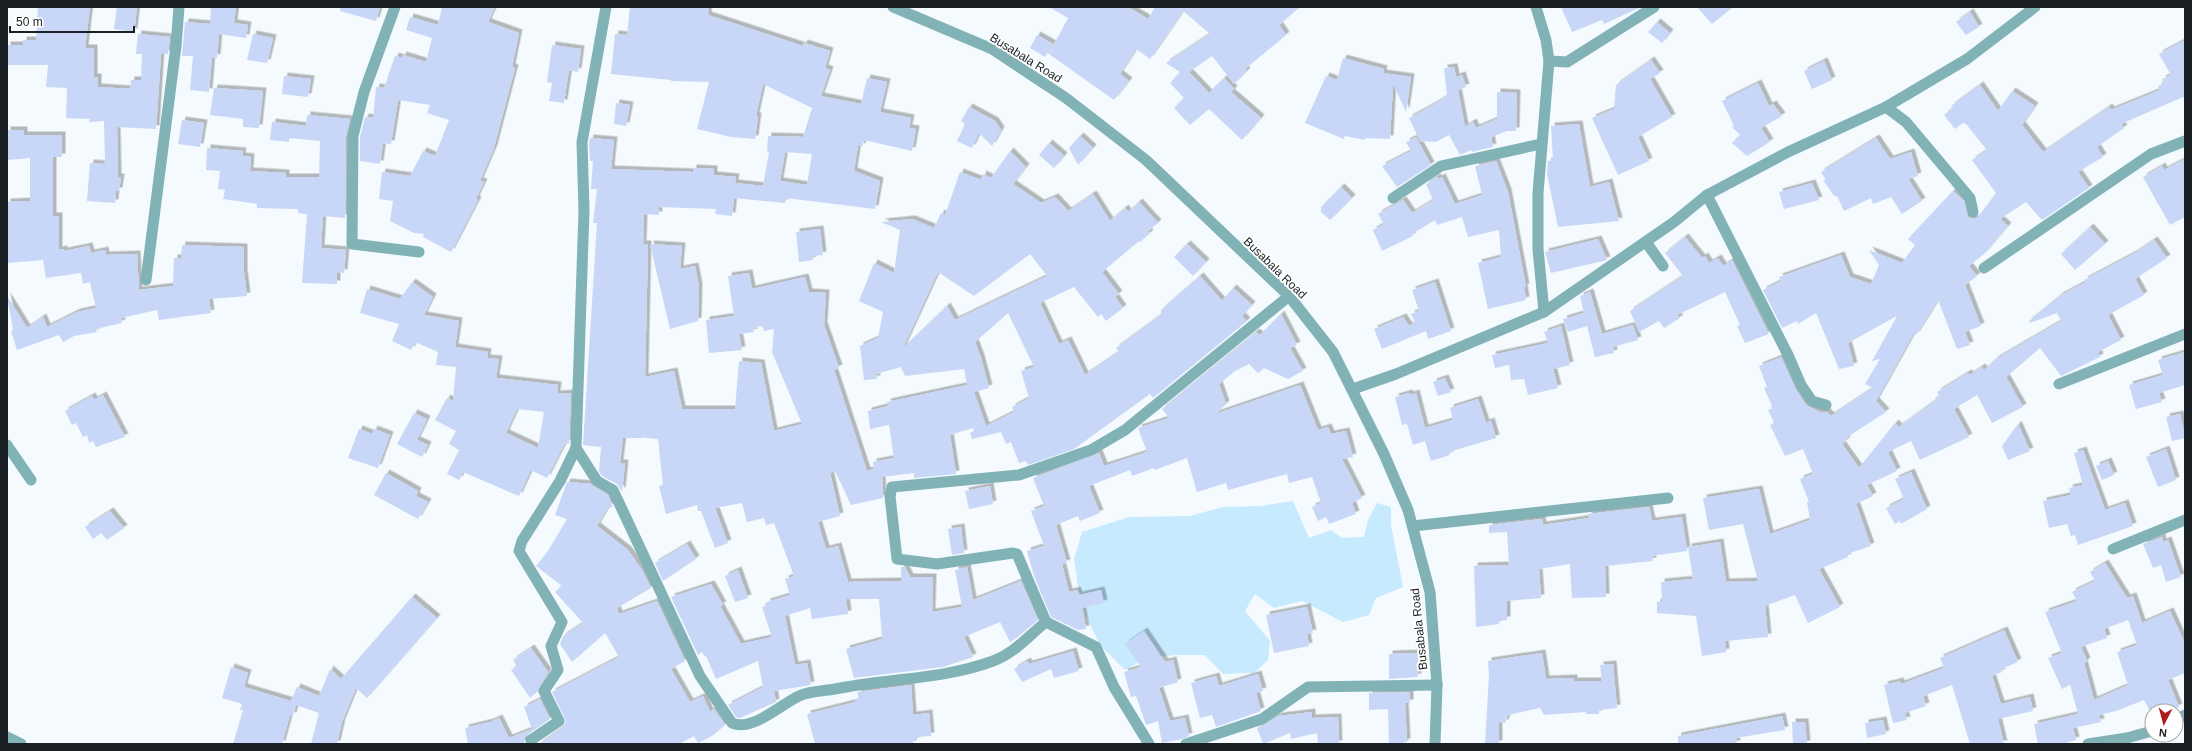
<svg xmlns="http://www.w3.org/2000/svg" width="2192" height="751" font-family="Arial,sans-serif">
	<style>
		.green { fill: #c7eaff }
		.building { fill: #c8d7f7; fill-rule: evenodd; filter: url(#shadow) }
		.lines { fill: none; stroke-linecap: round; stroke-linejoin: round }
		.minor { stroke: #81b2b6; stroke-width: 11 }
		.tertiary { stroke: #81b2b6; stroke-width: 11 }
		.labels { text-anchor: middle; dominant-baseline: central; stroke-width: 4; stroke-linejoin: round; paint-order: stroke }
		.street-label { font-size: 12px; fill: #191f22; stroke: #fff }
	</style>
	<defs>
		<filter id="shadow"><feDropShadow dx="3.5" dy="-3.5" stdDeviation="0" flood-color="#0004"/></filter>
	</defs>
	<rect width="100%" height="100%" fill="#f4fafe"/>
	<path class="green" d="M1293,501L1309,538L1331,530L1342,538L1364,537L1368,520L1377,503L1391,507V525L1403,587L1376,598L1369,615L1343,622L1302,601L1274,608L1255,594L1245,611L1270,641L1268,660L1254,673L1223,674L1205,655H1176L1146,658L1125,670L1100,645L1086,616L1078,587L1074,559L1082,532L1129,517L1190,516L1223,507L1261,506Z"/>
	<g class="building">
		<path d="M38,7H90L85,48H94V77H98V87L130,89L131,80H141L142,54H136L138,34L170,37L168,54H161L156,129L117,127L118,177H121L119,191H116L115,203L87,201L90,163L105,164L104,121L89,122L90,119L66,118L67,88L46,87L48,65H7V45H23V40H36Z"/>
		<path d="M117,7H137L134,32L114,29Z"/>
		<path d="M211,7H236L234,23L248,25L246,38L219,34L217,58L212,57L209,92L190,90L193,56H182L185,22L210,24Z"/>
		<path d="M340,7H380L376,21L340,11Z"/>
		<path d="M442,7H495L488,22L519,33L512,67L515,68L494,148L480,181L484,182L476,199L478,200L451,252L423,237L424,234L414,233L390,221L393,201L379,199L382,172L410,176L423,151L435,156L449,120L427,113L430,105L398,100L391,144L383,143L380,164L360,161V137L365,117L373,118L376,87L384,88L395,56L402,58L403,55L426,62L432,38L406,30L410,17L438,25Z"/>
		<path d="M630,7H709L708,15L803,46L804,43L830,51L825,68L830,70L821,96L861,104L867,78L887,82L880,112L911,118L909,128L916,129L912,151L864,140L862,147L858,145L854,171L880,181L875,209L786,198L785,203L734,198L732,216L715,214L716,209L659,207V215L644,214L643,244H648L645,377L674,371L682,409H735L739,361L761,363L774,431L802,424L772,352L774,329L764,331L762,326L753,328L754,332L739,334L742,350L709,353L706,320L734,316L728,276L749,273L752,289L805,277L809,292L826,293L824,325L839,368L834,370L867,471L874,469L873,462L894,458L889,425L870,429L868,411L888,406L887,402L967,385L964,369L905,376L901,367L876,374L877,379L864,380L860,346L878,338L883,312L859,301L874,263L894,273L900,230L881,222L912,219L934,228L941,213L945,215L960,172L981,180L983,174L991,178L1010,151L1026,167L1013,184L1041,203L1055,197L1068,211L1093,194L1110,221L1125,208L1128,212L1139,202L1158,223L1148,231L1150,233L1140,242L1139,241L1102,272L1119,294L1115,297L1123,308L1106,321L1101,314L1098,317L1074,287L1040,303L1059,344L1068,340L1085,375L1119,352L1116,348L1161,315V310L1200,276L1222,301L1233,288L1252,305L1242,316L1247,321L1153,398L1150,394L1074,449L1028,465L1026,461L1019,463L1011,442L1006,444L1001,432L972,439L970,433L974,431L973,428L950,435L956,474L914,478V473L882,477L883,498L851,505L835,471L830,473L840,516L818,522L826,549L838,546L848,582L901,581V567H905L910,577H933L932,612L962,607L955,570L967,567L973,600L1021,581L1038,620L1015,639L1010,642L1000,622L964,637L973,657L943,667L854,678L846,649L882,639L879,599H846L848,614L812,619L810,608L785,616L795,665L807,663L811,685L774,691L776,702L740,718L736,717L728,705L763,687L758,661L716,679L706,656L705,657L702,652L698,655L671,597L711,584L723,605L720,606L741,644L772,637L762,607L767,605V602L790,595L785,579L794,576L774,523L766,525L764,518L747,522L742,503L715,508L728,543L715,548L701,511H698L697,505L666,514L659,486L663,485L658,439L645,438L644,435V438H623L620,463H625L622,492L617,484L602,476L599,471L601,447L583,445L597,223H593L597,189H591L593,161H590L589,143L590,138L614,140L611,169L693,172V168L714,169V175L736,177L735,183L763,186L769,152L767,151L768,136L803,137L812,108L763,84L756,116H758L755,139L731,137L697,129L709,82L671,81V80L611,74L615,34L627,35ZM785,152L812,154L807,185L780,181ZM1030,254L1047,276L955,320L947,306L903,348L938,272L974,296ZM1008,313L1034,367L1021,371L1029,398L1012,407L1014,412L986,426L974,392L989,388L981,358L975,342Z"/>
		<path d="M1049,7H1128L1148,19L1155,7H1300L1279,25L1286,35L1245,69L1247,71L1234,84L1212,56L1189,72L1209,93L1224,78L1234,89L1231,92L1261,118L1242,140L1209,109L1190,125L1174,108L1184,98L1170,83L1180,72L1166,63L1210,34L1183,11L1150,59L1136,49L1120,74L1129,81L1114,100L1049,54L1068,18Z"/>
		<path d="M1561,7H1641L1604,24L1602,20L1572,32Z"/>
		<path d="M1697,7H1733L1712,24Z"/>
		<path d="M1970,12L1979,27L1966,35L1956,22Z"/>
		<path d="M1657,22L1670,33L1662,43L1648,32Z"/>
		<path d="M253,34L273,38L267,63L247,60Z"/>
		<path d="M1037,35L1053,44L1045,57L1030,48Z"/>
		<path d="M2185,40V100L2183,97L2121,124L2124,128L2097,147L2103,157L2078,172L2089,188L2042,220L2026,202L2000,219L2008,226L1985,253L1969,266L1977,276L1965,285L1981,326L1965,332L1970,345L1957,349L1938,300L1916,335L1914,333L1876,401L1886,412L1846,438L1847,440L1842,444L1859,468L1895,423L1899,427L1936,400L1935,398L1939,395L1937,392L1950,384L1968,373L1970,375L1982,367L1984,370L1996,359L2061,321L2057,313L2030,323L2029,321L2061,295L2086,282L2084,280L2135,253L2154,240L2167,258L2135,279L2144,295L2108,315L2121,340L2098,352L2100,357L2061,376L2040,348L2006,377L2023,407L1992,423L1977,395L1954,409L1969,437L1920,460L1911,441L1888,452L1897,471L1867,485L1873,496L1856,504L1871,546L1847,554L1848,557L1819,569L1840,607L1808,623L1795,595L1765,606L1768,637L1725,641L1726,652L1702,656L1696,616L1657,613V602L1662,601L1661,582L1693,579L1688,547L1720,542L1726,582L1758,581L1743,524L1709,530L1703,498L1759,489L1770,534L1810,520L1807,502H1809L1800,479L1813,474L1803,449L1785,456L1770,425L1774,423L1768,410L1773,408L1764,388L1767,387L1759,366L1781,357L1795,388L1806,405L1820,412H1827L1831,416L1873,388L1865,384L1880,359L1872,361L1897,316L1848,343L1854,366L1839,369L1816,313L1798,324L1797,321L1782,328L1763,290L1781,281L1779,277L1841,255L1850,277L1871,284L1879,265L1869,250L1902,263L1915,245L1908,239L1953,191L1964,201L1968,217L1974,219L1978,217L1996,193L1972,160L1987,150L1966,124L1963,123L1955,129L1944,115L1953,108L1951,106L1980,85L1998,111L2012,91L2035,106L2022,125L2043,152L2109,107L2111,110L2160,90L2158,86L2164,83L2162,79L2171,75L2159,54Z"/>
		<path d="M552,45L581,49L578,72L569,70L564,103L549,101L552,83L547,82Z"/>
		<path d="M1343,58L1384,69L1383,73L1411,77L1406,112L1393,84L1390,139L1365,138V140L1345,136L1344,139L1305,123L1326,76L1337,80Z"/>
		<path d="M1651,60L1660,73L1650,79L1672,117L1638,137L1649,161L1618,175L1592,118L1614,109L1616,85Z"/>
		<path d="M1824,61L1832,80L1812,89L1804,71Z"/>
		<path d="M1454,67L1456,77L1462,75L1466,87L1458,90L1465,127L1473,122L1476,128L1497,119V92L1517,93L1516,131H1507L1491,137L1493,147L1472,152L1471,150L1460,155L1449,135L1436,142L1420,141L1409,118L1444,99L1443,96L1447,95L1444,68Z"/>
		<path d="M284,76L311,79L308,97L282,94Z"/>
		<path d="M1758,83L1769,106L1773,104L1782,116L1761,128L1770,142L1747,156L1732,143L1740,135L1732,127L1734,126L1722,101Z"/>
		<path d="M214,88L263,91L259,128L243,127V119L210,115Z"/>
		<path d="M616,103L630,105L626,126L614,124Z"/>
		<path d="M969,107L995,121L1001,130L992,146L979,133L972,148L957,141L965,124L961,121Z"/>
		<path d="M307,115L350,119L346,136L345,218L323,216L321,248L346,250L344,273L337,272V284L302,283L307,214L298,213V209L257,208V204L223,199L225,190L218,189L220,171L206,170L207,148L243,151L242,156L251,157L250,171L286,173V177H319L320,141L289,138V142L270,140L272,122L306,126Z"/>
		<path d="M182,120L204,123L200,147L178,144Z"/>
		<path d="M1579,124L1590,187L1609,182L1619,221L1558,227L1547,174L1548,161L1553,160L1551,126Z"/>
		<path d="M7,130H24V135H62V157H53V216H59V250L64,249V251L89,246L91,253L105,250L106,255L137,254L139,290L173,286L174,258H181L182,245L244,247V272L247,296L209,299L211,313L159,320L157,310L121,318L122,323L96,329L97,332L74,336L63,342L59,335L17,350L11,331L13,330L7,296L27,328L43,317L47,327L77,312L96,308L90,282L83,284L81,273L46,278L43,260L7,263V202L30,201V158L7,160Z"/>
		<path d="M1080,136L1093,148L1078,165L1069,148Z"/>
		<path d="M1416,137L1431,165L1397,187L1382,166L1411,151L1406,142Z"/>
		<path d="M1876,138L1890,159L1911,152L1918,176L1908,179L1922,201L1902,214L1891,197L1873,204L1871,198L1844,211L1837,196H1834L1823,180H1826L1821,172Z"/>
		<path d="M1049,143L1064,156L1054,168L1039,155Z"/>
		<path d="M2185,159V217L2170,225L2143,177L2162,166L2164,170Z"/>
		<path d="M1496,161L1508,192L1526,287H1524L1526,300L1488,309L1478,263L1501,257L1499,230L1468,237L1462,217L1437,225L1435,220L1412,234L1413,236L1382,251L1373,230L1384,224L1378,214L1403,200L1412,213L1433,200L1426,184L1437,177L1438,179L1442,177L1455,204L1482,195L1475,166Z"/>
		<path d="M1812,183L1819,200L1784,209L1779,192Z"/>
		<path d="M1341,187L1352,198L1330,220L1321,212V207Z"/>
		<path d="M2090,227L2105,244L2075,270L2061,254Z"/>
		<path d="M820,229L823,255L813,256V260L799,262L796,232Z"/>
		<path d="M1685,237L1702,258L1705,256L1709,263L1718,258L1723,266L1732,260L1769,334L1745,343L1737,326L1740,325L1725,292L1677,315L1680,318L1664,328L1659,321L1639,332L1630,311L1683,276L1665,253Z"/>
		<path d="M1598,239L1607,260L1551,273L1545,252Z"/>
		<path d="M650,244L682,246L680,269L695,266L699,287L698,321L670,329Z"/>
		<path d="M1187,244L1206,262L1193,276L1174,257Z"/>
		<path d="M412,282L433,297L424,315L459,321L455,347L488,352L487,358L499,359L496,378L558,385L557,394L571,393L569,444L565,443L547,478L531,470L519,496L463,472L459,480L447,474L459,450L449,444L456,431L435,420L447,398L453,401L456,367L436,365L438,352L415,342L411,350L392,341L399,324L360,313L367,289L400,299ZM517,409L544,412L538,448L506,433Z"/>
		<path d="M1435,282L1451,331L1428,339L1426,331L1382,349L1374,329L1403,317L1409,326L1415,322L1411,314L1419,311L1412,290Z"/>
		<path d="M1590,292L1602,334L1633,325L1638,340L1613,347L1614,353L1595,357L1587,326L1568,332L1563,319L1584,313L1580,296Z"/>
		<path d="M1281,314L1297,345L1290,348L1303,371L1288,379L1264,368L1258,373L1249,364L1235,371L1219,384L1226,404L1215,414L1300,385L1318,430L1328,427L1331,434L1346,431L1353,457L1342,459L1362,498L1352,503L1356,514L1329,524L1326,517L1318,521L1312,507L1321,503L1312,477L1289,483L1287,474L1228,490L1226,483L1197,492L1187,458L1155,470L1154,468L1132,476L1130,470L1089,486L1100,513L1080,521L1078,516L1056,525L1067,563L1062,564L1069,592L1077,590L1079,595L1101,590L1104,603L1082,608L1086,629L1078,630L1051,617L1034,576L1027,551L1044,546L1031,511L1044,506L1033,478L1099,453L1104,466L1147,452L1138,428L1169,418L1162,409L1256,332L1260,335Z"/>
		<path d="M1561,326L1570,365L1553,369L1558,388L1528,395L1524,379L1511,380L1509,365L1495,368L1492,355L1548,343L1544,332Z"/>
		<path d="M2185,352V385L2159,393L2162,402L2136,409L2129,385L2163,375L2158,360Z"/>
		<path d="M1445,378L1451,392L1438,396L1433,382Z"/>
		<path d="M1409,393L1410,395L1416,393L1425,428L1453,420L1450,408L1478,399L1486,423L1491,421L1496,438L1449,452L1450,455L1431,461L1425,441L1413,445L1407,424L1402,425L1395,397Z"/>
		<path d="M103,395L125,437L96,447L93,441L89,443L87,435L83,437L76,423L72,425L65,411L92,396L94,400Z"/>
		<path d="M414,413L427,419L417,440L428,445L422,457L397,444Z"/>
		<path d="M2180,414L2185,438L2172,441L2166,417Z"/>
		<path d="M2018,424L2030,451L2008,460L2002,446Z"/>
		<path d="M359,429L372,434L374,429L390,435L378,468L348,458Z"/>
		<path d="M2166,449L2176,480L2158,487L2146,457Z"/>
		<path d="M2083,450L2105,510L2125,503L2133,526L2078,545L2075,535L2071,536L2067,524L2049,528L2043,501L2071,495L2069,488L2083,485L2074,453Z"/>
		<path d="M2108,461L2114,475L2102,480L2096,466Z"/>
		<path d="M1911,472L1927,509L1901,524L1900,521L1895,524L1886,508L1904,499L1895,479Z"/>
		<path d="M386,473L418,491L416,496L428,502L418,519L374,495Z"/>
		<path d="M567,482L591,484L608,495L613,507H608L597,526L628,550L642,570L651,588L617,608L619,614L657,601L685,661L671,669L690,702L703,696L710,712L714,709L725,725L712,736L698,743L694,736L679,744H539L563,727L566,721L552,692L619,657L605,633L572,662L560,644L563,636L583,623L555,592L562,586L536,566L548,551L567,519L555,515Z"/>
		<path d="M990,486L993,504L969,509L965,491Z"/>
		<path d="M1649,507L1652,521L1682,517L1687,551L1652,556L1653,561L1605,566L1606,597L1572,598L1570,564L1539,569L1541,598L1507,601V620H1500L1499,624L1476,627L1474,566L1509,565L1507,532L1489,533V525L1542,519L1543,525L1589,518L1588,514Z"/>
		<path d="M110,511L124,528L107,540L101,533L93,539L85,527Z"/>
		<path d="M961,527L964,553L952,555L948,529Z"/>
		<path d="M2162,537L2163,542L2168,540L2181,577L2166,582L2161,565L2153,568L2143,544Z"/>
		<path d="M687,544L696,559L663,581L655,563Z"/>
		<path d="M2105,563L2127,598L2133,596L2142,623L2170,611L2185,644V673L2168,680L2179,707L2169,711H2150L2144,700L2116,711L2099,715L2101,722L2073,728L2076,740L2062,744H2038L2034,724L2078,714L2070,685L2062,689L2048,658L2062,653L2045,612L2077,601L2072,592L2095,581L2090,572ZM2128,620L2137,645L2117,652L2128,685L2094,700L2084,663L2087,661L2081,647L2107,638L2104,629Z"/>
		<path d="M738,570L748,598L735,602L725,576Z"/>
		<path d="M412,597L437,618L367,698L356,688L342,722L337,744H311L319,713L296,705L293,716L290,715L282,744H233L243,710H240L242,704L222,698L231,667L248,673L244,687L291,701L297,687L319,696L330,669L341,679Z"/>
		<path d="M1307,607L1313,633L1307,634L1309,646L1274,653L1266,615Z"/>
		<path d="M2004,630L2018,662L2001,669L2002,672L1992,676L2001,704L2030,697L2033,711L1998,719L2004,744H1970L1952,685L1923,696L1926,706L1905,713L1907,720L1893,723L1884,685L1900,681L1901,684L1944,668L1940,658Z"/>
		<path d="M1144,631L1165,662L1173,660L1178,682L1159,688L1170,721L1185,718L1189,736L1182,739L1162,743L1158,721L1146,725L1136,696L1131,697L1124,672L1141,667L1125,644Z"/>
		<path d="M531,648L548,672L537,692L530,698L511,670L517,666L513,660Z"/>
		<path d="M1073,651L1079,671L1054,678L1051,669L1022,682L1014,669L1027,661L1029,664Z"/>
		<path d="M1417,653L1418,677L1389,679V654Z"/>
		<path d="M1542,653L1546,679L1574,678V681H1602L1600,665L1613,664L1617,708L1599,710V714H1586V712L1544,715L1540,708L1508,715L1505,723L1499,722V744H1485L1489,676L1488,661Z"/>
		<path d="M1258,674L1263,691L1256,693L1261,711L1216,727L1212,715L1200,718L1191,683L1216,676L1219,686Z"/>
		<path d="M911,685L913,715L929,713L931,736L916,737V741H913V744H815L807,714L855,702V699L859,698L857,692Z"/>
		<path d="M1410,692V703H1405L1407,742H1404L1405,744H1389L1388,709L1369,710V693Z"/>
		<path d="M540,699L550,719L527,735L524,738L525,744H468L465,728L490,722L499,718L509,738L532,729L524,707Z"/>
		<path d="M1312,712V718L1338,717L1339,744H1318L1317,733L1291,739L1290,733L1263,744L1257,728L1279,716Z"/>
		<path d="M1782,716L1785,730L1736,738L1737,744H1678V736Z"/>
		<path d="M1883,720L1886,734L1867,738L1865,723Z"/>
		<path d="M1792,722H1805L1807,744H1793Z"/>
	</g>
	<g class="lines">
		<g class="minor">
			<path d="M395,7L364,92L353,136L352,244L419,252"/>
			<path d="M1536,7L1546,40L1549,61L1538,193V249L1544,312"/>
			<path d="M1549,61L1567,62L1654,7"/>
			<path d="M1886,107L1906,122L1970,198L1973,212"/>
			<path d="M1707,195L1788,355L1801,385L1812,401L1826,405"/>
			<path d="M1393,198L1441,166L1541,144"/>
			<path d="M1646,242L1663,266"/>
			<path d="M1984,268L2151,154L2185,141"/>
			<path d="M146,280L176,46L179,7"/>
			<path d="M2059,384L2185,334"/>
			<path d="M1353,389L1396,374L1544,312L1674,222L1707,195L1788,152L1886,107L1967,59L2035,7"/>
			<path d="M7,445L31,480"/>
			<path d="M576,448L597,481L613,490L700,676L732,723C752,732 780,705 799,696C809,691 824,691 835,689C887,678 942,680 993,661C1015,653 1028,636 1046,622L1096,647L1114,687L1149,744"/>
			<path d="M1413,526L1668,498"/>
			<path d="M2113,549L2185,520"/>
			<path d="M1046,622L1017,554L1013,553L937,564L897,559L890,496L892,487L1019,475L1091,450L1125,430L1289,296"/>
			<path d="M2176,720L2185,715"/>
			<path d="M7,737L21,744"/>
			<path d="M532,744L531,740L559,721L544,691L558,670L551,646L562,622L519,551L522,541L560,481L576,448L584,211L582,142L606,7"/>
			<path d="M1186,744L1262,719L1308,687L1437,685"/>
			<path d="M2088,744L2127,738L2152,731"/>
		</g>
		<path class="tertiary" d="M893,7L992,49L1066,98L1146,160L1289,296L1333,352L1384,454L1408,510L1430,592L1437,685L1435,744"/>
	</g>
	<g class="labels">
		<g class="street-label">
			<text transform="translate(1026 58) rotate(32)">Busabala Road</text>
			<text transform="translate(1275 268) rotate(44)">Busabala Road</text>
			<text transform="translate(1419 629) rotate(-96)">Busabala Road</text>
		</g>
	</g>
	<rect width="2192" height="751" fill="none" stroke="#191f22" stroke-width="16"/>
	<g transform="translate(2164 723) rotate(186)"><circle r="19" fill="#ffffff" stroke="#a3a5a7"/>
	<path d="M0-3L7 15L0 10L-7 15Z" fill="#ae1d18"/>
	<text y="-6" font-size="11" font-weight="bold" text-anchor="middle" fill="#191f22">N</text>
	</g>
	<path d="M10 26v6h124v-6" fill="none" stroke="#191f22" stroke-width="2"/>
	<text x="16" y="26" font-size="12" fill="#191f22" stroke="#ffffff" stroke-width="3" paint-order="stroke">50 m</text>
</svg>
